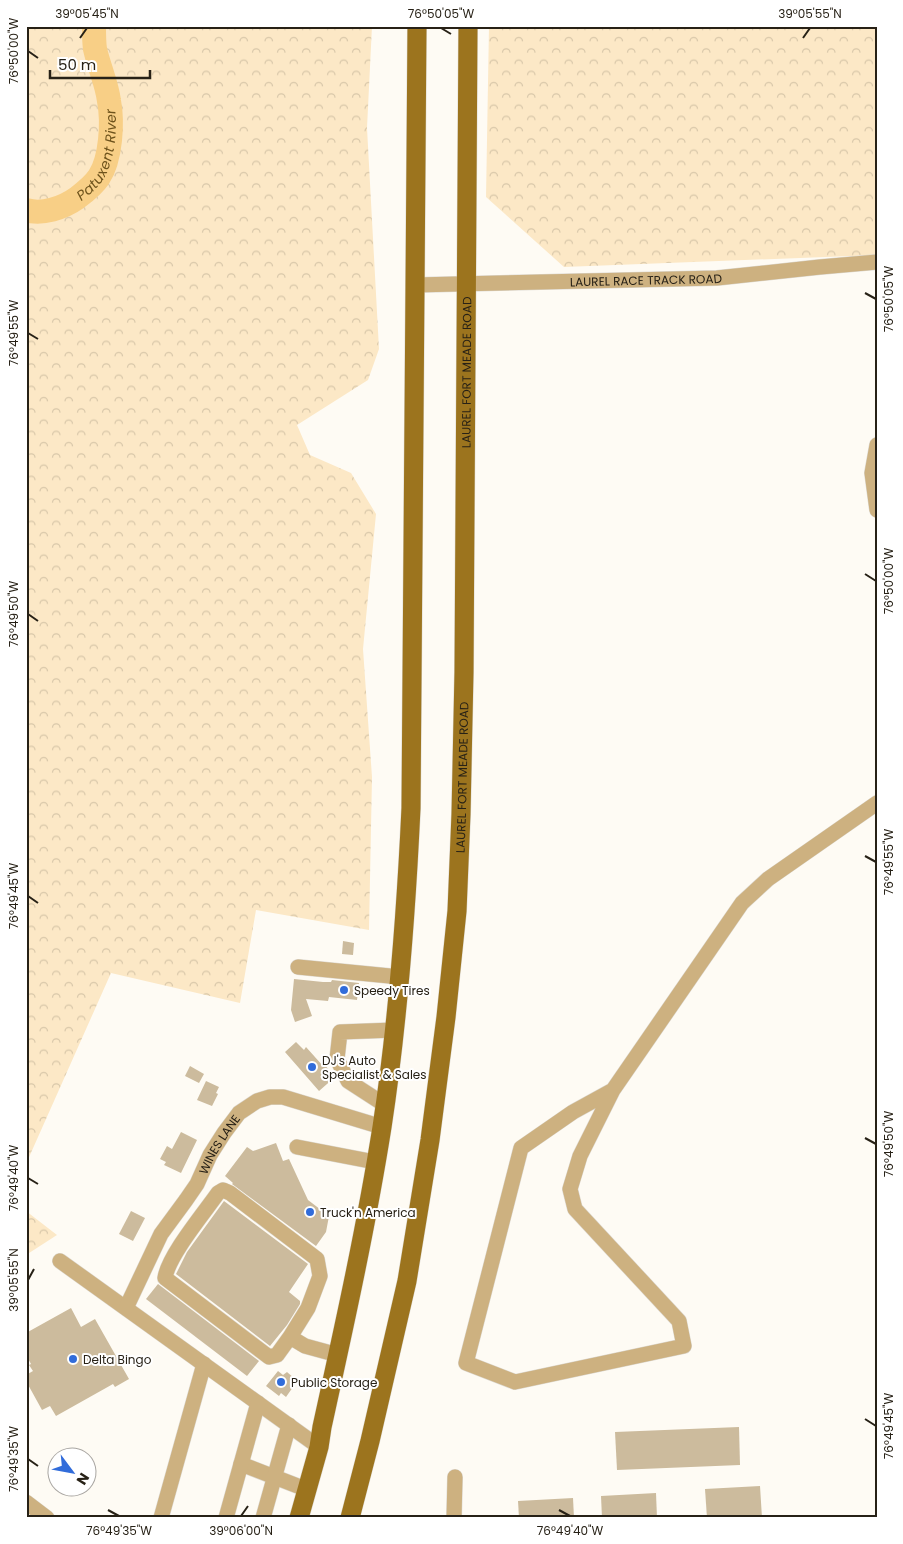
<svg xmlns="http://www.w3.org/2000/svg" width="903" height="1544" font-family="Poppins,sans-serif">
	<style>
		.forest { fill: url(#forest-crowns) }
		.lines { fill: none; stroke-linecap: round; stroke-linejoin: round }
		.river { stroke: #f8cf86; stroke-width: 24 }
		.building { fill: #ccbb9d }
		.minor-casing { stroke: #dcd8d0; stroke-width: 16 }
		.major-casing { stroke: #dcd8d0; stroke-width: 20 }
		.minor { stroke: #cdb180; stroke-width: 15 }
		.major { stroke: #9c741e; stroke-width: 19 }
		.ticks { fill: none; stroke: #272116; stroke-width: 2 }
		.poi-dot { fill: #316cda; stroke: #fff; stroke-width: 2 }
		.labels { text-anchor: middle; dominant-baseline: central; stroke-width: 4; stroke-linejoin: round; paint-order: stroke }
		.street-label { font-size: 12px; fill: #272116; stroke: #fff }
		.poi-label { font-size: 12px; fill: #272116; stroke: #fff; text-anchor: start }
		.water-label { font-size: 14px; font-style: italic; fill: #6e531c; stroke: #fff }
		.neatline { fill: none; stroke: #272116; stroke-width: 2 }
		.ticks-label { font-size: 12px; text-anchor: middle; fill: #272116 }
	</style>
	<defs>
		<pattern id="forest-crowns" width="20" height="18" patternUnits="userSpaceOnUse" patternTransform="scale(1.25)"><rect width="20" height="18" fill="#fce8c6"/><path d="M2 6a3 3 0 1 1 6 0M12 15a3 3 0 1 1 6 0" fill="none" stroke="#d8c7a9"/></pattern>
	</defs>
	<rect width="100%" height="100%" fill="#fefbf4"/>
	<g class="forest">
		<path d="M26,26H372L367,128L379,349L368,380L297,425L310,455L351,473L376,514L363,649L372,777L369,930L256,910L240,1003L111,973L26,1164Z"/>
		<path d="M489,26H877V255L564,267L486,197Z"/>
		<path d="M26,1211L57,1235L26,1255Z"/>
	</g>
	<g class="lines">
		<path class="river" id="s1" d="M26,210C42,215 63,208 77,198C85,192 93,186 99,177C111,159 113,122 109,101C107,84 99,67 95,49C94,42 94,34 94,26"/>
	</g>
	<g class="building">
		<path d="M343,941L354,943L353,955L342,954Z"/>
		<path d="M294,979L323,982H331L332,980L359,983L357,1000L329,997L328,1001L306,999L312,1016L295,1022L291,1010Z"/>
		<path d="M296,1042L304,1050L306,1047L323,1066L324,1064L335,1077L319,1091L285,1052Z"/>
		<path d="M190,1066L204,1074L199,1083L185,1076Z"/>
		<path d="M206,1081L219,1087L216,1093L218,1094L212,1106L197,1100Z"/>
		<path d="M181,1132L197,1140L181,1173L164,1165L166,1162L160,1159L167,1146L172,1149Z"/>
		<path d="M276,1143L283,1161L289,1159L308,1200L329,1216L326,1232L316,1246L232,1184L233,1183L225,1176L247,1147L253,1151Z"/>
		<path d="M224,1201L308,1264L289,1292L300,1301V1304L287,1325L270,1346L176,1274L187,1252Z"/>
		<path d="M131,1211L145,1218L133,1241L119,1234Z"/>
		<path d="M158,1284L259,1361L247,1376L146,1299Z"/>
		<path d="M71,1308L81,1327L95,1319L129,1379L115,1387L113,1384L56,1416L50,1406L42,1410L26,1381V1375L33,1371L29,1365L31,1364L26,1355V1333Z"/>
		<path d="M278,1371L283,1375L287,1372L295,1379L290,1385L293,1387L286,1397L281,1393L279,1396L266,1386Z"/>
		<path d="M739,1427L740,1465L617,1470L615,1432Z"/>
		<path d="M760,1486L762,1518H707L705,1489Z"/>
		<path d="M656,1493L657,1518H602L601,1496Z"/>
		<path d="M573,1498L574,1518H519L518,1501Z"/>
	</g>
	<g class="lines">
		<defs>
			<g id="minor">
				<path id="s2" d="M415,285L717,278L820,267L877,262"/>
				<path d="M877,445L872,473L877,510"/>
				<path d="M298,967L400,977"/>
				<path d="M613,1090L573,1112L521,1148L466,1363L515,1382L684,1346L679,1321L575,1209L570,1189L580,1156L613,1090L742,903L768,879L877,803"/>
				<path d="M385,1105L348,1081L337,1059L340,1032L394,1030"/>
				<path d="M297,1147L375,1162"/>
				<path d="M60,1261L319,1447"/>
				<path id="s3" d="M126,1308L161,1234L186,1200L197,1184L210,1155L224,1133L239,1113L257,1101L270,1097H283L382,1127"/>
				<path d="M290,1337L277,1355L269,1357L165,1278C168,1256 204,1213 218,1193L223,1190L230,1193L317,1259L320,1276L308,1308L290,1337L305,1346L338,1355"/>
				<path d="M241,1464L308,1490"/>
				<path d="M26,1502L47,1518"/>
				<path d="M161,1518L204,1364"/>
				<path d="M226,1518L258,1403"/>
				<path d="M263,1518L289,1425"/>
				<path d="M454,1518L455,1477"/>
			</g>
			<g id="major">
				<path d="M299,1518L319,1447L322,1427C344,1327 366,1228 382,1127C398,1022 406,915 411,808L417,26"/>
				<path id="s4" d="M350,1518L370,1441L407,1281L430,1140L446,1017L457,911L461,814L464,672L468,26"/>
			</g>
		</defs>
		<use href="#minor" class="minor-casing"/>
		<use href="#major" class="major-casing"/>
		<use href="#minor" class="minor"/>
		<use href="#major" class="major"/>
	</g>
	<path class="ticks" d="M441,28L451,34M80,38L87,28M803,38L810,28M28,51L38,58M865,293L876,299M28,333L38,339M865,574L876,581M28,614L38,621M865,856L876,862M28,896L38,903M865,1138L876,1144M28,1178L38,1184M28,1280L34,1269M865,1419L876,1426M28,1459L38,1466M108,1510L119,1516M559,1510L570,1516M241,1516L248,1506"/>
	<g class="poi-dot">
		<circle cx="344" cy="990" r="5"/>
		<circle cx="312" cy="1067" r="5"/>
		<circle cx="310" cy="1212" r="5"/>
		<circle cx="73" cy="1359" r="5"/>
		<circle cx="281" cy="1382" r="5"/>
	</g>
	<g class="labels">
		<g class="street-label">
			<text stroke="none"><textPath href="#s2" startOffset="231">LAUREL RACE TRACK ROAD</textPath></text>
			<text stroke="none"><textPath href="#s4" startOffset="1156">LAUREL FORT MEADE ROAD</textPath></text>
			<text stroke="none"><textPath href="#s4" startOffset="751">LAUREL FORT MEADE ROAD</textPath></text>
			<text stroke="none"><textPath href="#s3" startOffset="189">WINES LANE</textPath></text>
		</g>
		<g class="poi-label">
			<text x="354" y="990">Speedy Tires</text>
			<text x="322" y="1060">DJ's Auto<tspan x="322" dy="14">Specialist &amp; Sales</tspan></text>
			<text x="320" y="1212">Truck'n America</text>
			<text x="83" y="1359">Delta Bingo</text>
			<text x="291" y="1382">Public Storage</text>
		</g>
		<g class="water-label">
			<text stroke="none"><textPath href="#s1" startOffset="105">Patuxent River</textPath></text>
		</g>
	</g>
	<rect width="903" height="1544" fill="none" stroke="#ffffff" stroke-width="55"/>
	<g transform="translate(72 1472) rotate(122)"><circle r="24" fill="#ffffff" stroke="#a9a6a2"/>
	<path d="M0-4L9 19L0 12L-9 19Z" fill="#316cda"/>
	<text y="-8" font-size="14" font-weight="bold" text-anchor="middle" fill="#272116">N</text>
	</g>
	<path d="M50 70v8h100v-8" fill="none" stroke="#272116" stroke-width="2.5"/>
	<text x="58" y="70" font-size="15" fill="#272116" stroke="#ffffff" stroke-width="4" paint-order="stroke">50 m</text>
	<rect x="28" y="28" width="848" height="1488" class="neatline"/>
	<g class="ticks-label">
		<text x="87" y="18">39°05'45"N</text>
		<text x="441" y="18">76°50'05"W</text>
		<text x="810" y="18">39°05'55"N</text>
		<text transform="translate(14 51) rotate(-90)" y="4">76°50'00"W</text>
		<text transform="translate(889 299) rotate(-90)" y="4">76°50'05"W</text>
		<text transform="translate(14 333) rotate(-90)" y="4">76°49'55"W</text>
		<text transform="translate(889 581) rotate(-90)" y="4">76°50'00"W</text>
		<text transform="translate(14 614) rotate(-90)" y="4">76°49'50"W</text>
		<text transform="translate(889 862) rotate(-90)" y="4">76°49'55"W</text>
		<text transform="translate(14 896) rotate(-90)" y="4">76°49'45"W</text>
		<text transform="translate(889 1144) rotate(-90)" y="4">76°49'50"W</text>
		<text transform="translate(14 1178) rotate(-90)" y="4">76°49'40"W</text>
		<text transform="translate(14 1280) rotate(-90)" y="4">39°05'55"N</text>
		<text transform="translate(889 1426) rotate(-90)" y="4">76°49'45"W</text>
		<text transform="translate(14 1459) rotate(-90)" y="4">76°49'35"W</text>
		<text x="119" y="1535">76°49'35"W</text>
		<text x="241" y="1535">39°06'00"N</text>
		<text x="570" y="1535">76°49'40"W</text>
	</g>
</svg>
